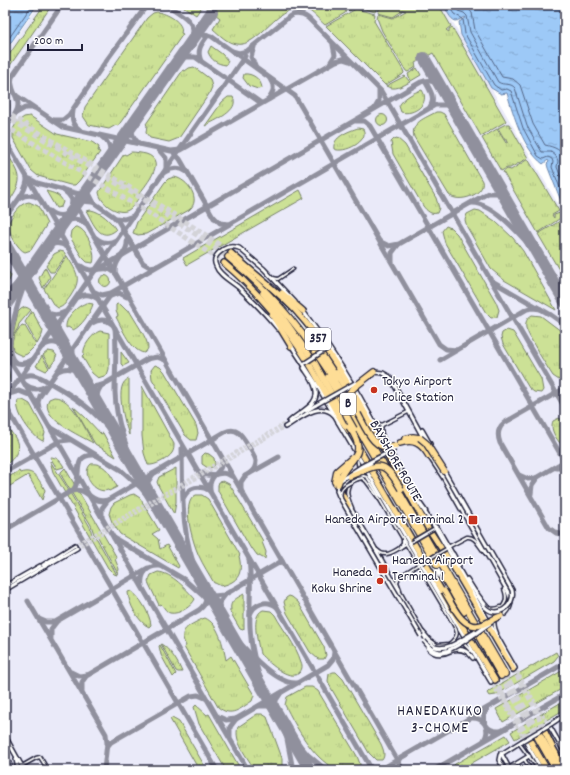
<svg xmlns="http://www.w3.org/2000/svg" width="570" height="775" font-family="Dekko,sans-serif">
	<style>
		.built { fill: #eaeaf9; fill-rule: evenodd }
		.grass { fill: url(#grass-tufts); stroke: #778268 }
		.water { fill: url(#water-ripples); stroke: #6c86ac }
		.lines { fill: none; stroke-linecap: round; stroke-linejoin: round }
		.shore { stroke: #536586; stroke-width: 1 }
		.taxiway { stroke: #90909d; stroke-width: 5 }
		.runway { stroke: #90909d; stroke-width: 12 }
		.tertiary-tunnel { stroke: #d3d3d8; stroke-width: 3; stroke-dasharray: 3 1.5; stroke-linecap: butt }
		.trunk-tunnel { stroke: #d3d3d8; stroke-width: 5; stroke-dasharray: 5 2.5; stroke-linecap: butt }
		.motorway-tunnel { stroke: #d3d3d8; stroke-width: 5.5; stroke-dasharray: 5.5 3; stroke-linecap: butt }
		.minor-casing { stroke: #22223b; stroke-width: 5 }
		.tertiary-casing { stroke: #22223b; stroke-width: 6 }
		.trunk-casing { stroke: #22223b; stroke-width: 8 }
		.motorway-casing { stroke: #22223b; stroke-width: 8 }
		.minor { stroke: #fff; stroke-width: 2 }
		.tertiary { stroke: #fff; stroke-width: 3 }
		.trunk { stroke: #fedd96; stroke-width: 5 }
		.motorway { stroke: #fedd96; stroke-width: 5.5 }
		.rail { stroke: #22223b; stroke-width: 1; stroke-dasharray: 6 3; stroke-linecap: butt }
		.minor-bridge-casing { stroke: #22223b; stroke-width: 5; stroke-linecap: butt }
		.tertiary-bridge-casing { stroke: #22223b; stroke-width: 6; stroke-linecap: butt }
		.trunk-bridge-casing { stroke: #22223b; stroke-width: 8; stroke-linecap: butt }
		.motorway-bridge-casing { stroke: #22223b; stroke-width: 8; stroke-linecap: butt }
		.minor-bridge { stroke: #fff; stroke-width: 2 }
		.tertiary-bridge { stroke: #fff; stroke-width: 3 }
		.trunk-bridge { stroke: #fedd96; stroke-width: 5 }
		.motorway-bridge { stroke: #fedd96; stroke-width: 5.5 }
		.poi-dot { fill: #c8321e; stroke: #fff; stroke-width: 1.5 }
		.labels { text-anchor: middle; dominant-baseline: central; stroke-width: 3; stroke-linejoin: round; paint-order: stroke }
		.shield { fill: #fff; stroke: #646476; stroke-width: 1 }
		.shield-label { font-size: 13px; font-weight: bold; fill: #22223b }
		.poi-label { font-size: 14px; fill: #22223b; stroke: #fff; text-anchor: start }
		.street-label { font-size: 14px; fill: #22223b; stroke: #fff }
		.neighbourhood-label { font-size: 15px; letter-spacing: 1px; fill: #22223b; stroke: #fff }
	</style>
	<defs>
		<pattern id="grass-tufts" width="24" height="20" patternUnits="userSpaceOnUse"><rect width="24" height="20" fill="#cce196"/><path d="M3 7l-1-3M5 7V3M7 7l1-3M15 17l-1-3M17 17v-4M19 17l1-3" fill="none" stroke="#afc182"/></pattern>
		<pattern id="water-ripples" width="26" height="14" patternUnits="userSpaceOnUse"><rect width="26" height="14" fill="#9dc9f7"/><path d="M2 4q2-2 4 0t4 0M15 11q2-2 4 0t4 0" fill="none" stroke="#87acd5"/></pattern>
	</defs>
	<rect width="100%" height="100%" fill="#fff"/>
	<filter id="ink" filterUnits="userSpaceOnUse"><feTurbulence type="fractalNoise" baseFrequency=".025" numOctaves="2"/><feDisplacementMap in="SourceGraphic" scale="8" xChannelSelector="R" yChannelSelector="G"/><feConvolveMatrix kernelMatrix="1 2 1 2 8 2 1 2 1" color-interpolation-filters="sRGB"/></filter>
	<g filter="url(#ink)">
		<path class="built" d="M39,5H443L565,216V767L545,729L526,741L543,770H5V53ZM229,250L238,256L240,255L266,276L264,279L298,309L319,335L348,381L514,669L492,682L324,394L304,360L291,342L256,300L218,263Z"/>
		<g class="grass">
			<path d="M44,5H52L9,67L5,64L6,59Z"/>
			<path d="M181,5H212L208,9L203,5L196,15Z"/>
			<path d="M215,5H343L346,11L345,13L325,25C319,20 313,12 306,9C279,0 259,49 236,44C227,43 219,34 213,29L220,18L211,11L213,10L212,9Z"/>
			<path d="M344,5H378L375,12L358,7L349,11Z"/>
			<path d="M385,5H439L451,26L446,30L449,32V29L452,27L506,121L505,122L481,136L433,53L415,63L416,67L408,72L406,71L382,31L377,18L378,14L393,18L406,11L402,10V11L393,17L378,13L379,9Z"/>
			<path d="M356,9L375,14L374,21L403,70L404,73L402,75L385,85L326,26Z"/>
			<path d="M157,12C167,13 185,23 181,33L183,34L118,126L116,125L109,129L89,125L83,116L85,107L147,18L153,13Z"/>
			<path d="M211,46L222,54L228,61L226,65C217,64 211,60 208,52Z"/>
			<path d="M194,67L210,79L212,87L209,94L179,138L169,142L150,138L146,133L147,125L146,124L183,70L185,71L189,68Z"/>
			<path d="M417,68L421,75L411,81L408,74Z"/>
			<path d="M244,74C252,73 261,79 262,88L258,89L249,86L243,78Z"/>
			<path d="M405,76L410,82C402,86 395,91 386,86Z"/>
			<path d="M422,90C431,103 414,116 401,112L399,106C403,98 414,92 422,90Z"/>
			<path d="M5,97L9,101C11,108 9,112 5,118Z"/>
			<path d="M228,97H233C240,111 215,120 205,126L222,102Z"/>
			<path d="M436,112H440L444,114L482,181C486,194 459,204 449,195L414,137C410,122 426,118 436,112Z"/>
			<circle cx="382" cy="120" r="5.5"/>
			<path d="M30,116L57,134L92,142L99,147L98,151L100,152L79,181L75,185H70L38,176L31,170L13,138V129L17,122L24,117Z"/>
			<path d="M506,124H509L528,158L510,168H507L501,171L482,138L497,129L506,143L508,142L507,140H505L498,128Z"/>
			<path d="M358,128L363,129C370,141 344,154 334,149C332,137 349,131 358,128Z"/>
			<path d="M397,138L405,145L436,198L439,208L437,213C431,215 427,211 423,206L393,154L391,142L394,139Z"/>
			<path d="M5,150C20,175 26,177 8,203L5,197Z"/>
			<path d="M131,152C136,152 141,153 146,154C169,161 143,188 136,198L138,199C135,203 132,209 126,211C116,214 100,203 99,192L124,154L126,155Z"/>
			<path d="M528,159L559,211L552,215L554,218V215L560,213L562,217L538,233L503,172L507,169L511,170Z"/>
			<path d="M174,177C188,179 202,200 189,210L146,234L138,235L133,233L137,222L165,182L168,179Z"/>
			<path d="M300,190L304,198L187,265L183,258Z"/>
			<path d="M46,191C53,193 60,194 63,202L61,207L56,208Z"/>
			<path d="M29,202L38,206L47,224L31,250L25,252C18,250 8,231 8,224C12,216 19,203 29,202Z"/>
			<path d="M91,210C101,212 111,221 116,230C100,243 93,223 87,212L86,211Z"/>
			<path d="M475,210L480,211L495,221L513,238L523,251L556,310L504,280L491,269L467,227L465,220L467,214Z"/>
			<path d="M564,220L565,222V280L538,234L560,221Z"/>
			<path d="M446,226L451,228L457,234L496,302L499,310L497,317L491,318L486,313L445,243L442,231Z"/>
			<path d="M75,227C86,226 97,253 93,263L87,262L82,257L70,237L71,231Z"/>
			<path d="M60,251L64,252L66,255L54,272H50L46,266L54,254Z"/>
			<path d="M67,256C78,274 82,279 70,297C66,302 64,307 58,308L53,304L44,289Z"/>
			<path d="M5,265L11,276L9,281L5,285Z"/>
			<path d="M45,267L50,277L43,288L39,278Z"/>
			<circle cx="105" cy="281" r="5.5"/>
			<path d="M87,303L93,304C91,312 81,327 73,330L68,327L66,328C65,317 78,305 87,303Z"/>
			<path d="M117,304L121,305L127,311L129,310C133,318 149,340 148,348C147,351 146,351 144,353C131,351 122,328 116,317L118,316L116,311V305Z"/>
			<path d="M25,307L28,308L31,310L19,324L18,328L13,336L18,312L21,309Z"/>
			<path d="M32,311L43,331L42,335L37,344L25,322Z"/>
			<path d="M532,315L541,316L565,334V381L559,380L553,376C547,367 529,338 526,328C525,322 527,318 532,315Z"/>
			<path d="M22,325L25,326L36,345L27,354L22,356L14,352C9,342 15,333 22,325Z"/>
			<path d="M507,330L513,332L515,335L541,379L543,390L541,393L534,392L529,388L503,344L501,337L502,333Z"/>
			<path d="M100,331L109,333V369L107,375L98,378L92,373L82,356L84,354C82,347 93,333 100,331Z"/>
			<path d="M48,351L54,352L57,356H56L55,360L50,367L43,355Z"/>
			<path d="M121,352L129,363L123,366L121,364Z"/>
			<path d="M42,356L49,368L46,371L36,366Z"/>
			<path d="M5,364C11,372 11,381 5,389Z"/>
			<path d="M155,365L160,367L164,371L196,425L198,433L196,440H191L185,435L152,379L151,370Z"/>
			<path d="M129,379V435C125,424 113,383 129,379Z"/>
			<path d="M142,386L174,444C174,447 174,450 172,453C168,459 155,466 148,465L144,453L142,436Z"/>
			<path d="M54,397C72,397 85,429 93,443C81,436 38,418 49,399Z"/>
			<path d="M18,400H23L30,404L43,428L45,433L43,441C32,437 14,412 18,400Z"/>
			<path d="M73,406L86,418L101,434L103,433L116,457L95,444Z"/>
			<path d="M559,418L565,422V448C558,442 549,430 553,421Z"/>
			<path d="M5,428C10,429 11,432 14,436C22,448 16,458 5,465Z"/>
			<path d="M205,453L209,454L214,458L215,465L213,467L208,468L202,464V456Z"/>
			<path d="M50,457C57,457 61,461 64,467L57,469Z"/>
			<path d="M50,461L65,484L90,527L92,535L97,539L117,575L114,574L108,568L53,472Z"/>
			<path d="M91,464C105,462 112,476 117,487L109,491L108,490C95,495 80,474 91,464Z"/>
			<path d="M65,468L117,558L115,559L119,569L118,574L98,537L94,534L91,525L61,475V472Z"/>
			<path d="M176,468V502L174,514L159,487L157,482L159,477Z"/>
			<path d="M19,471L20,473C34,468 39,480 45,490L42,500L28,475L5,489V479Z"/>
			<path d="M223,481L229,484L233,490L263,541L262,542L266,552L265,559L257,555L252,548L251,549L218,491V485L219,482Z"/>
			<path d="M134,494L140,498L159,530L152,534L158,539L160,549L167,545L179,566L178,568L120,534L112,522L109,514L111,507L114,503L130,495Z"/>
			<path d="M196,495H202L208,499L240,555L239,556C243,573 239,582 221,586L215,583H214C209,574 203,565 199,556C193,543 180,502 196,495Z"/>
			<path d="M158,572C172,573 186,589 195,599C192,606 179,615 170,613C166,612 164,607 161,604L159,605L148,582L151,575Z"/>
			<path d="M131,591C140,597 150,614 151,625L149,627C139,623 128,603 128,592Z"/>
			<path d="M244,594V629L243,630L240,629L229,610H231C229,601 237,598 244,594Z"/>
			<path d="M289,596L292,597L298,602L324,647L326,655L324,659H318L310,652L287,613L284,602L286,598Z"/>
			<path d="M263,610L271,611L275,615C283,630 296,645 301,662C303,666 302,670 299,673C289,682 267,661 260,654C258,642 250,616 263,610Z"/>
			<path d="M205,618C219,624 223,645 226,660L231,656L254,695L252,701C240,709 231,718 218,707L184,647L186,646C177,629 189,626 202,619Z"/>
			<path d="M161,644C170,649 178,662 182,672H178L176,671Z"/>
			<path d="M160,645L176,674L173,677L161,655L159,646Z"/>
			<path d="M556,652L558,656L554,661L496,695L489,696L487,693L489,691Z"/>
			<path d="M565,669V687L503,722L496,709Z"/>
			<path d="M333,672H336L343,679L381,744C383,749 386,755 382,760H376L369,753L331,688L328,681L329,674Z"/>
			<path d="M305,687H312L318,691L357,756L360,764V770C353,770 341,772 335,769C312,757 296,727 285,705L287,697Z"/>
			<path d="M565,700V709L515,739L511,732Z"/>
			<path d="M196,705L207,715L209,714L241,770H226L199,724L194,707Z"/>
			<path d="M257,714H262L267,717L282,758V770H255C248,758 233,741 238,727Z"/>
			<path d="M172,718L179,722L207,770H199L170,719Z"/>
			<path d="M506,735L510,741L460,770H455L453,766L455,764Z"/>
		</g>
		<g class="water">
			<path d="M5,5H37L5,51Z"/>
			<path d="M444,5H565V211L548,168L547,164L549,162L548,160L543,164C523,149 514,116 507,93L501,94L491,88L461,35L459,22L466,18L465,17C463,18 459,21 456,21C450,20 446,9 444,5Z"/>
		</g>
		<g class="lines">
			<g class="shore">
				<path d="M448,5L454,14L463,19L465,34L494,85L501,90L507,89L511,91L523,128L538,156L543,159L548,157L552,159L553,162L552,167L565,201"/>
				<path d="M454,5L458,11L464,13L467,16L470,32L498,82C504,86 510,82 515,88L527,126L542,152H551L556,156L558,161L557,167L565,188"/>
				<path d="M461,5L468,8L472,13L475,30L502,77L513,79L520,85L533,124L545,145C554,147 564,150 564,161C564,165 564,167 565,171"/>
				<path d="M5,44L32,5"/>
			</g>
			<g class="taxiway">
				<path d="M167,5C179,13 198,21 192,39"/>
				<path d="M192,40L201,34L211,36L295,96L439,344L446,349L457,350"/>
				<path d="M254,47L251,57L255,66"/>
				<path d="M232,51L239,53L247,51L290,16C296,13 302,14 308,18L381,91L565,408"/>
				<path d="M201,61C196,50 202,43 208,35"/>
				<path d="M177,62L184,57H195L261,103"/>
				<path d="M330,63L335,55L333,45"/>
				<path d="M425,81C430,90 436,98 430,107"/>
				<path d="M13,92L17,96L63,127L171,151L180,150"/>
				<path d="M269,99C274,92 275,86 270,79"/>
				<path d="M375,108L379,101V91"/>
				<path d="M73,111C71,119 73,125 80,130"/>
				<path d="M16,113L25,108H33"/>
				<path d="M53,120H63L69,115L106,61L147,5"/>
				<path d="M134,121C130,130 132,138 140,144"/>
				<path d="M356,121H364L370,126L565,462"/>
				<path d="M5,131C7,122 18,115 18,105C18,95 9,89 12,77L62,5"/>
				<path d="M5,135L6,141L372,770"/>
				<path d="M102,137C109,142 112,150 108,159"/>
				<path d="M159,150L166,158V169"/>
				<path d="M181,150L336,61L343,59L349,61"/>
				<path d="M174,153L180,159L214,218"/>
				<path d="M165,172C173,167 180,167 187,172"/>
				<path d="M30,179L37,183L83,195L113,216L118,221L143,263L150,267L156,266"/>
				<path d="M91,184L89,193L93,201"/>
				<path d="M62,189L68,194L76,205L403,770"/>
				<path d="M20,198C27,194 33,194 40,199"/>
				<path d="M471,203C494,201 529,244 542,261"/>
				<path d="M76,205L82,201L92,202"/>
				<path d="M49,211C56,217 64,217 71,211L72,200"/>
				<path d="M213,216L220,223L229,224"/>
				<path d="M5,217C13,206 28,191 27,177"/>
				<path d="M116,218L124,219L133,216"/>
				<path d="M62,233L63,223C71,218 78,218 85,223"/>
				<path d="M54,236L56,230L55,224"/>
				<path d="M96,238C102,243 109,244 116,240"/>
				<path d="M381,242L389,246L399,244L488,193H498L505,198"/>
				<path d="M5,247L10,252"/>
				<path d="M46,248C53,242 60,242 67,247"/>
				<path d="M392,261V253L398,245"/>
				<path d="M81,266C93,276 103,263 114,272"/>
				<path d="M97,270L421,82C429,79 436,81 441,88"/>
				<path d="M115,273C114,258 129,254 127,239"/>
				<path d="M492,281L551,315L565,325"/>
				<path d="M95,292L102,295L111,293L435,105H446L455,111"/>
				<path d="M5,295L25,276"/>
				<path d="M111,296L119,293L127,297"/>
				<path d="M78,297C85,293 91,294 98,299"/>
				<path d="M42,307C48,315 56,317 65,312"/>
				<path d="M92,323C99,319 106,319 112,324"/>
				<path d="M58,324L57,330L59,337"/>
				<path d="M115,328C117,349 115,371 115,392C116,422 126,448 139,474"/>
				<path d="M42,347C51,340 60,342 67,351"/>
				<path d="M73,351V361"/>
				<path d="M7,357L24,383L248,770"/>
				<path d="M147,359L157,357L165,360"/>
				<path d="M32,360C27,363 21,365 15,362C0,350 23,283 33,266"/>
				<path d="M440,360L527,309L533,308L541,309"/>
				<path d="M58,371C68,366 77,369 83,378"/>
				<path d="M21,378C32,370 42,378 52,384C84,402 102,417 123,447"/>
				<path d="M85,382L93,387L102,385"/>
				<path d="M26,385C32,390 39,390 46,386"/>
				<path d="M565,388L504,423C498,428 497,435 500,443L549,528L556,533L565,535"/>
				<path d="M9,394L6,402L8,410L217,770"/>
				<path d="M9,394L19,391L29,395"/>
				<path d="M8,395L245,56"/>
				<path d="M99,407C96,399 96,393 101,386L149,358"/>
				<path d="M39,408L38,402L40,396L112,293"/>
				<path d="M5,416L13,420"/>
				<path d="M50,427L121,470L141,488L163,515"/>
				<path d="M182,448C183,495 180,531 198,576"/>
				<path d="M556,468H565"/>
				<path d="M5,472L60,441L69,440"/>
				<path d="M200,472C211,481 220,468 231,476"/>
				<path d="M519,475L528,479L536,478"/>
				<path d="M536,478L565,461"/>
				<path d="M210,489C208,475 223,473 222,460"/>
				<path d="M241,489V482L245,476L279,457"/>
				<path d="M72,491C88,486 90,505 108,500L225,432C238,426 243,437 249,447C251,451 255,456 256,461C256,466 254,470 250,473"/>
				<path d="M149,492L148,482L153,474"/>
				<path d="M531,494L532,485L537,478"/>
				<path d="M184,497C189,487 200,484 210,491"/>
				<path d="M102,516V508L108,500"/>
				<path d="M5,530L73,490C84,479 69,453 96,455"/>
				<path d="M114,538L185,580L203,596L221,616"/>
				<path d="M249,559C252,581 249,604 250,627C251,650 257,673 267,695"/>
				<path d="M142,586C140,573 148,565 160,566"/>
				<path d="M207,591L213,596L224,595L282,561"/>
				<path d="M28,601L106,734L107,743L104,770"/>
				<path d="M220,615L219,603L225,595"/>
				<path d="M250,615C254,603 267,599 277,607"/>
				<path d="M39,619L46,622H56"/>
				<path d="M228,628C240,644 275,685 297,683"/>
				<path d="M51,638V629L57,621L148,568"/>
				<path d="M71,672L79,676L88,675L199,610C207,604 208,596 204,587"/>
				<path d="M82,691V682L87,675"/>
				<path d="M280,694L276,700V708L287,739L293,770"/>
				<path d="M259,706H268L276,711"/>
				<path d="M487,709C479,720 487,732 500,731"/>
				<path d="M217,716L226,720L236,719L328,665L333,659L334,652"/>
				<path d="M471,718C484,717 491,729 484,740"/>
				<path d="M287,730L308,755L326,770"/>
				<path d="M230,737V727L236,719"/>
				<path d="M107,747L111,742L191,696L198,695L205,698"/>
				<path d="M380,770L565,663"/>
				<path d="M434,770L565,694"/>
			</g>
			<g class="runway">
				<path d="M424,58L565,302"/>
				<path d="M5,244L310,770"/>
				<path d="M5,306L212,12"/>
			</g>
			<g class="tertiary-tunnel">
				<path d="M75,545L284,424"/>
				<path d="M77,548L285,427"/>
				<path d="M515,668L550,727"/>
				<path d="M491,682L525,741"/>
			</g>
			<g class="trunk-tunnel">
				<path d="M5,112L162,207L206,235L231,253"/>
				<path d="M5,126L155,217L224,263"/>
				<path d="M513,669L535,708L544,730"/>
				<path d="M495,680L527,740"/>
			</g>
			<g class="motorway-tunnel">
				<path d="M5,116C80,161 157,205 228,257"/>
				<path d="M505,674L539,733"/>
				<path d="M501,676L536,735"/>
				<path d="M499,689L529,739"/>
			</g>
			<defs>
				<g id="minor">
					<path d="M273,278L278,279L293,269"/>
					<path d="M375,422L382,425L408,412"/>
					<path d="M382,425C379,432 384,440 387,446"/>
					<path d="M390,451L412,490"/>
					<path d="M357,458L359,469"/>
					<path d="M355,478L360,475L367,477L379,496"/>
					<path d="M358,479L362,478L366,481L380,500L450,618C456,630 462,634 449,644"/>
					<path d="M416,497L426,511"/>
					<path d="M352,508C346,494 344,488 356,476"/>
					<path d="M434,525L438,528L453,554"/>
					<path d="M400,547L403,544V538"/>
					<path d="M448,547L467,537C476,536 479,547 485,553"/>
					<path d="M377,550C386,560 397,549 406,544"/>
					<path d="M400,590L397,582L399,577L419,564"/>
					<path d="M476,592C484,600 487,614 501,607"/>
					<path d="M423,632L429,639L437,645L449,644"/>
					<path d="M497,633C486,609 513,611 504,589"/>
					<path d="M463,643L471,651"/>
					<path d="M519,743L539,770"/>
					<path d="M524,759L531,770"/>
					<path d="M22,766L36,758L40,757L48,770"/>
				</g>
				<g id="tertiary">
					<path d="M303,311C330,347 355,386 376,426C379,432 381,440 384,446"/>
					<path d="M278,329C266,314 252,300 238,287C231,281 219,275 216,266C212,258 218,253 224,249C229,246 233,246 239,248L264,269L295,302"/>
					<path d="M291,345L317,385L339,423"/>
					<path d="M374,372L383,373L390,377L424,439"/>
					<path d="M306,411L316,405"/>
					<path d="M289,422C298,412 322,405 315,387C313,380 308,374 304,368"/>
					<path d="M338,422L491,682"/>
					<path d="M285,427C299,419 320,400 334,415"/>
					<path d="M422,430L430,444"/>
					<path d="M429,456L443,477L508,592C512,601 512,607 505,614"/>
					<path d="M403,479L436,529L515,668"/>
					<path d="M343,489L344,482L350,476"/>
					<path d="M348,504L373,545L426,639L435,647"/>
					<path d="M453,554L459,565"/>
					<path d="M43,565L75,545"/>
					<path d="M44,567L77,548"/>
					<path d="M467,579L484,606"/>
					<path d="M5,586L40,566"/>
					<path d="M5,590L42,568"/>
					<path d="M450,651C460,647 467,650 473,658"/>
					<path d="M551,724L560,718H565"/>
					<path d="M550,727L565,753"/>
					<path d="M5,736L24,770"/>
					<path d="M525,741L542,770"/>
					<path d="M501,753L510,770"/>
					<path d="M16,759L18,770"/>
					<path d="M505,770L499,760L500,755L522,741"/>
					<path d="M506,770L529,756"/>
				</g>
				<g id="trunk">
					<path d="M231,253C252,272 275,289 295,310C327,345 351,388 374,429"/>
					<path d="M224,263C260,293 285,325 310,365C323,387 334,411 349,431"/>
					<path d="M282,293L303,311"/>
					<path d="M272,315L291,346"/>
					<path d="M381,444L428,528L453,566L513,669"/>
					<path d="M357,445L455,614L495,680"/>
					<path d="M544,730L554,750L565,769"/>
				</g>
				<g id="motorway">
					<path d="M228,257C276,296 308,337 340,390L505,674"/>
					<path d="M263,293L283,318L315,363L349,427"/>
					<path d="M322,355L337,378"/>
					<path d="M336,373L363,418L379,440"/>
					<path d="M328,377L437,565"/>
					<path d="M356,386L374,372"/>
					<path d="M405,439L413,437L420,438"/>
					<path d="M400,443C414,438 422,444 429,456"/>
					<path d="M335,482L348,505"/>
					<path d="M444,578L464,612"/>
					<path d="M471,623L501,676"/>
					<path d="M539,733L560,770"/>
					<path d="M536,735L556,770"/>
					<path d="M529,739L547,770"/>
				</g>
			</defs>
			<use href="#minor" class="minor-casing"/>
			<use href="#tertiary" class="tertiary-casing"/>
			<use href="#trunk" class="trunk-casing"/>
			<use href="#motorway" class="motorway-casing"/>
			<use href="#minor" class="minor"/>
			<use href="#tertiary" class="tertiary"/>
			<use href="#trunk" class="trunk"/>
			<use href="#motorway" class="motorway"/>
			<path class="rail" d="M5,743L14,770"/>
			<defs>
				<g id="minor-bridge">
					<path d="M341,498C338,487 349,483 358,479"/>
					<path d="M411,542L433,529"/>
					<path d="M422,563L446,549"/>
				</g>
				<g id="tertiary-bridge">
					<path d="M305,363L328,348"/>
					<path d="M316,405L355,383"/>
					<path d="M360,469L371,463"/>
					<path d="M444,471L512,590C516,607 495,620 484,606"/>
					<path d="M341,480L362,466L395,449"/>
					<path d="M338,484L337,491L339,496L421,636"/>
					<path d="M424,641C428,646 432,651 440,652C453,652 480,630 492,622"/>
					<path d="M435,647C449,651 463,638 475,632"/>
					<path d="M428,648C434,655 442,655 450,651"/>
					<path d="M522,741L551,724"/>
				</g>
				<path id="trunk-bridge" d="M444,591C452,603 462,631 481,625C488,623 494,618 501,616"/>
				<g id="motorway-bridge">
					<path d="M358,414C366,429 375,453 395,446"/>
					<path d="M354,429C343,410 337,402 356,386"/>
					<path d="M420,438L426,443L444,471"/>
					<path d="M350,476C380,464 383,458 401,489"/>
					<path d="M335,481L337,471L352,458"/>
					<path d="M338,484C344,458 372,459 349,427"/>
				</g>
			</defs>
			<use href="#minor-bridge" class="minor-bridge-casing"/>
			<use href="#tertiary-bridge" class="tertiary-bridge-casing"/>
			<use href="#trunk-bridge" class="trunk-bridge-casing"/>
			<use href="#motorway-bridge" class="motorway-bridge-casing"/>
			<use href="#minor-bridge" class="minor-bridge"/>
			<use href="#tertiary-bridge" class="tertiary-bridge"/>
			<use href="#trunk-bridge" class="trunk-bridge"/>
			<use href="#motorway-bridge" class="motorway-bridge"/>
		</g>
	</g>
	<g class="poi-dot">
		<circle cx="374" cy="390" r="4"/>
		<rect x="468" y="515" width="10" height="10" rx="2"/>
		<rect x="378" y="564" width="10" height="10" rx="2"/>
		<circle cx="380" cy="581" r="4"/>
	</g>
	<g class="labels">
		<g class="shield">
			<rect x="305" y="328" width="26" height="22" rx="3"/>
			<rect x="340" y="393" width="16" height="22" rx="3"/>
		</g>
		<g class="shield-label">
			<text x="318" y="339">357</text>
			<text x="348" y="404">B</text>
		</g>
		<g class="poi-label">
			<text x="382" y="382">Tokyo Airport<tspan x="382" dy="16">Police Station</tspan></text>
			<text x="464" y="520" text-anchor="end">Haneda Airport Terminal 2</text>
			<text x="392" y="561">Haneda Airport<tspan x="392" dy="16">Terminal 1</tspan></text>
			<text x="372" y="573" text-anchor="end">Haneda<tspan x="372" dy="16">Koku Shrine</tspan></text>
		</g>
		<g class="street-label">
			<text transform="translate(395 461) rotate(60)">BAYSHORE ROUTE</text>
		</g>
		<g class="neighbourhood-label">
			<text x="440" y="712">HANEDAKUKO<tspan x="440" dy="17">3-CHOME</tspan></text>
		</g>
	</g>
	<rect width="570" height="775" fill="none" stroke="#fff" stroke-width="20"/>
	<rect x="10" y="10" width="550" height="755" fill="none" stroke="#22223b" stroke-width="1.5" filter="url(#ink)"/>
	<path d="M28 44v6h54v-6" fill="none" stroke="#22223b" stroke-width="2"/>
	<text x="34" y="44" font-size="12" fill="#22223b" stroke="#ffffff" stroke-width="3" paint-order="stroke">200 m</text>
</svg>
